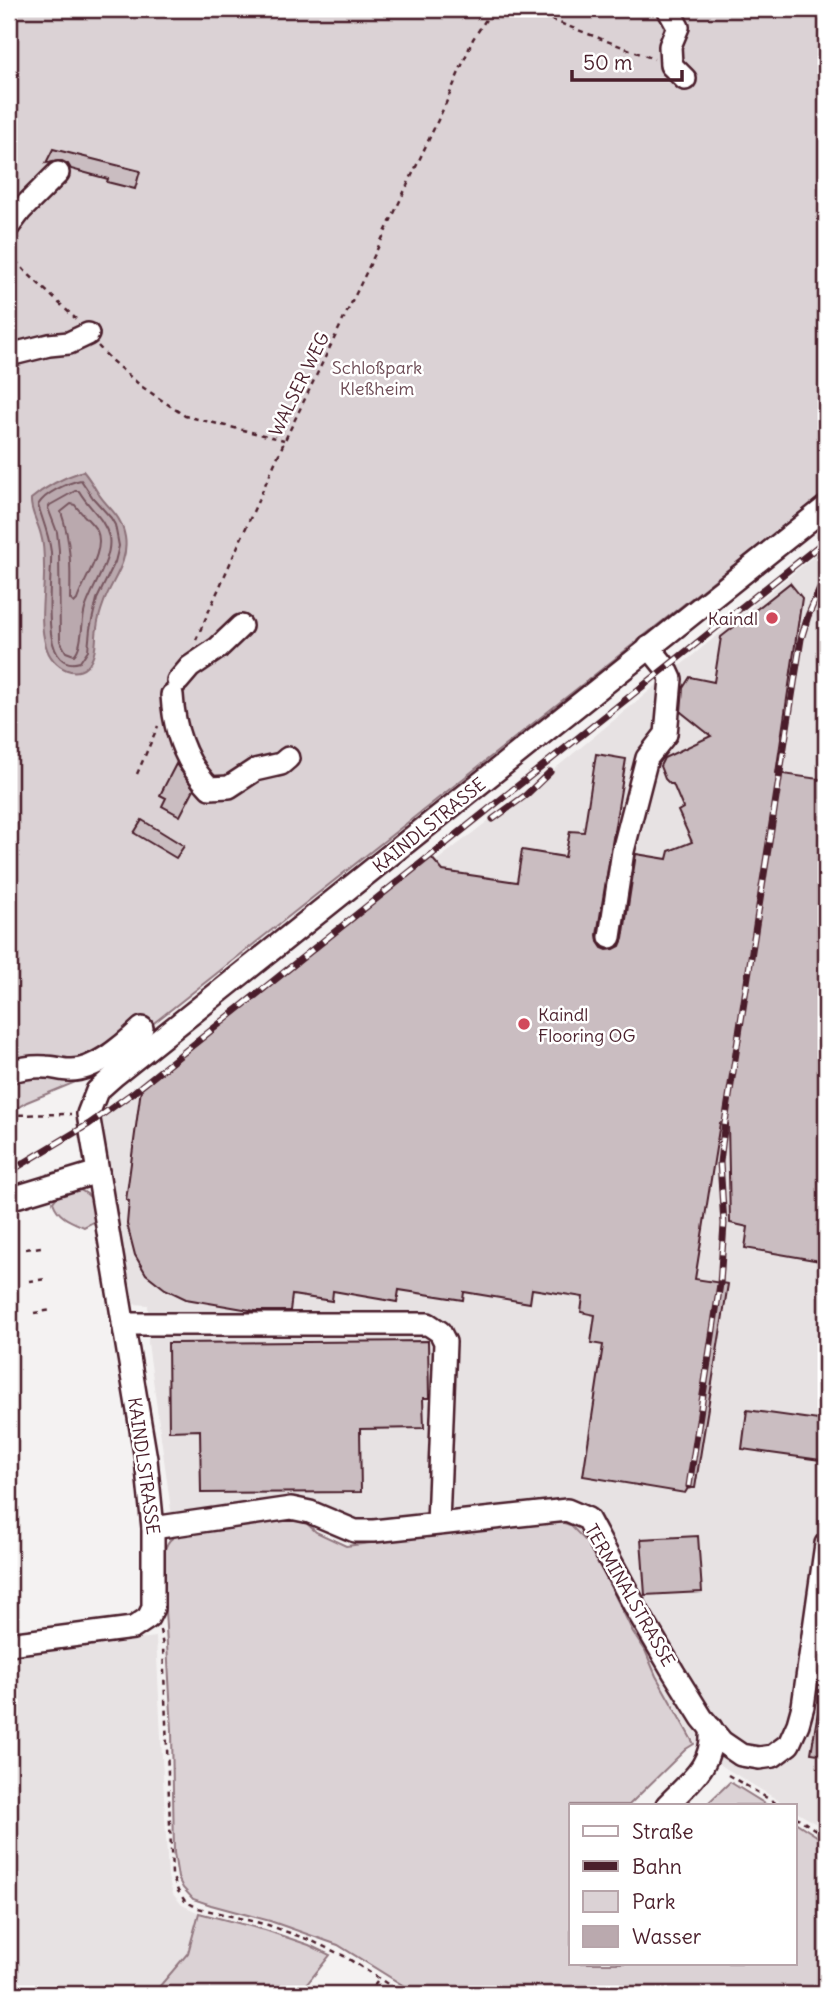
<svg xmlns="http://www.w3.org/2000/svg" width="835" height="2003" font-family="Delius,sans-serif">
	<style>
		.built { fill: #e7e2e3 }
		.green { fill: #dbd2d5; stroke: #927880; stroke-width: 2 }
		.water { fill: #baa9ae; stroke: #8d727a; stroke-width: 2 }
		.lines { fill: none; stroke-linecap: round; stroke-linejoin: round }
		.shore { stroke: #77565f; stroke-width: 2 }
		.building { fill: #cabdc1; stroke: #4a1f2b; stroke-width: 2 }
		.minor-casing { stroke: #4a1f2b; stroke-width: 26 }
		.path { stroke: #4a1f2b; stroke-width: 2.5; stroke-dasharray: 5 5; stroke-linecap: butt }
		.minor { stroke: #fff; stroke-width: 21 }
		.rail-casing { stroke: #4a1f2b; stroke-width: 7 }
		.rail { stroke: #fff; stroke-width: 4.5; stroke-dasharray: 13; stroke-linecap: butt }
		.poi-dot { fill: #d1495b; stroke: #fff; stroke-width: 2.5 }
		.labels { text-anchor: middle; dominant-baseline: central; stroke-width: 5; stroke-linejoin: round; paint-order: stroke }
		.park-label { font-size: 18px; fill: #6e4c56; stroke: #fff }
		.street-label { font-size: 18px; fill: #4a1f2b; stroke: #fff }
		.poi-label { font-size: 18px; fill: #4a1f2b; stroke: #fff; text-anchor: end }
	</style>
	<rect width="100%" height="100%" fill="#f4f2f2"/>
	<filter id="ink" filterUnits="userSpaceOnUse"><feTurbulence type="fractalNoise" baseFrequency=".0143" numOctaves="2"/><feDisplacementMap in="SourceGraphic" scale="14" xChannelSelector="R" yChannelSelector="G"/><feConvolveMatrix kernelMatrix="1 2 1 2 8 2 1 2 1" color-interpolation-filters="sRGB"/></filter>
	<g filter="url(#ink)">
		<g class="built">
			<path d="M826,546V1830L795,1811V1805H786L727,1769L708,1756L697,1745L568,1528L401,1544L345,1542L302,1521L175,1539L148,1343V1305L132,1304L107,1180L101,1120L546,776Z"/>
			<path d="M156,1637L168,1877L173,1894L182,1905L199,1913L188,1953L153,1994H21L9,1987V1655Z"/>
		</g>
		<g class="green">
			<path d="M9,9H826V492L83,1079L27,1102L9,1113Z"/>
			<path d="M78,1189C93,1195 97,1205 95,1221L84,1227C70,1221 58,1217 53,1202L59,1194Z"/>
			<path d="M288,1518L303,1520L316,1532L346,1546L540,1523L561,1522L570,1525L587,1542L600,1565L633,1632L645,1650L656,1676L694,1744L686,1749L629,1805H571V1963H795V1822L826,1842V1994H417L338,1945L270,1921L211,1905L193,1899L183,1888L178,1878L174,1853L172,1730L162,1559C167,1540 169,1537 188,1532Z"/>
			<path d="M730,1782L767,1805H706Z"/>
			<path d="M199,1913L265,1930L309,1945L330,1955L299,1994H153L188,1953Z"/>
		</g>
		<path class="water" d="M83,471C89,478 93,485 98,493C109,510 121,514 125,537C129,562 112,580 104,602C101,610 98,619 97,628C95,638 97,649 92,659C80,684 51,667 46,646C38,621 45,592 44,566C44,556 44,545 41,535C38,522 30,512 31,499C46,486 65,477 83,471Z"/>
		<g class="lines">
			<g class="shore">
				<path d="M81,480L93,498L111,518L115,525L119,546L115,562L97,599L90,629L88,650L80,662C36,675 53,576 51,552C49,535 43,521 38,505C45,493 67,483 81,480Z"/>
				<path d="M75,491H79C88,507 105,519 109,537C113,558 92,587 85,609C81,622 83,647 74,655L66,652L60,641L59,550L57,532L48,508L50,505Z"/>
				<path d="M71,504L75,505C81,514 92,522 97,531C106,550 83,581 77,600L74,603L70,599C71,569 71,541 61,512Z"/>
			</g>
		</g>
		<g class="building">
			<path d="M53,149L140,171L135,189L107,182L108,179L71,169L68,164L62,161L46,163Z"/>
			<path d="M790,583L802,598L776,773L826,780V1262L745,1248L748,1227L730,1223L728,1124L720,1123L695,1279L728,1284L695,1488H688L685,1493L583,1476L603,1345L591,1343L595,1315L581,1312L583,1297L532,1289L530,1303L464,1292L463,1300L399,1290L397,1302L333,1291L332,1301L292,1295L290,1311H255L186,1299L165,1289L146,1274L135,1255L127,1224L129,1201L126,1200L141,1089L431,857L443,871L517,882L522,850L565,857L570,831L584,832L596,754L626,759L597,935L598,942L602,948L607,950L614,949L620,946L623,939L636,854L667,859L669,851L692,842L678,811L683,808L673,784H670L665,779L660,766L664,758L711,736L681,712L683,688L690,677L714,682L721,637Z"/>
			<path d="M176,764L194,789L180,816L162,806L166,798L160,795Z"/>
			<path d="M142,820L184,846L176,858L134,833Z"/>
			<path d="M428,1341L429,1398H423L424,1428L360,1429L361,1492L201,1493L200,1430L169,1431L168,1343Z"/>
			<path d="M747,1410L826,1421L821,1460L742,1449Z"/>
			<path d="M698,1536L702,1592L645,1595L641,1539Z"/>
			<path d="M820,1700H826V1755L811,1753Z"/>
		</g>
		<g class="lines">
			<defs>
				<g id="minor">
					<path d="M668,9L678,27L670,46L671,65L685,79"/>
					<path d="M9,226L21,210L58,173"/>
					<path d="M9,355L49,345L69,343L88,334"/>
					<path d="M178,681L190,667L218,648L241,626"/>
					<path d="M172,695C174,730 185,763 210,788L229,787L255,770L281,764L288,758"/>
					<path d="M610,937L623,851L647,758L666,734L671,679L666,668L649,647"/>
					<path d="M9,1072C21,1068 34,1066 46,1067C54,1067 61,1070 68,1070C94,1072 124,1045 142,1028"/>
					<path d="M9,1199L98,1172L88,1114L97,1091L115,1075L826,507"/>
					<path d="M123,1324H428L440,1332L445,1342L438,1523"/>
					<path d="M153,1528L291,1508L310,1512L355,1531H374L567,1510L588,1519L637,1610L674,1673L702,1718L722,1742L741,1755L759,1758L773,1756L789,1744L798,1724L803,1706L826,1544"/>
					<path d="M9,1644L133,1628L148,1618L153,1608V1528L146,1459L98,1172"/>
					<path d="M667,1805C691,1780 714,1765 711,1728"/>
				</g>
			</defs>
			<use href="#minor" class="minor-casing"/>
			<g class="path">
				<path d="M523,9L654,59"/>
				<path d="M9,253L25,271L76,319"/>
				<path d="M98,346L112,361L141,386L185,416L284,440"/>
				<path d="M196,640L285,440L365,275L446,103L473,39L493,9"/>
				<path d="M137,774L158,726"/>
				<path d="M9,1115L71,1114"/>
				<path d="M26,1249L41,1247"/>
				<path d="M29,1281L47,1279"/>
				<path d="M34,1313L52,1310"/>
				<path d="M160,1630L163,1646L172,1875L178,1891L185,1901L198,1908L268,1925L312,1941L344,1956L403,1994"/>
				<path d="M728,1775L779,1805"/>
				<path d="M795,1816L826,1837"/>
				<path d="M368,1994L380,1978"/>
			</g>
			<use href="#minor" class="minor"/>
			<defs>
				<g id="rail">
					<path d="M493,819L526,795L550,772"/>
					<path d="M9,1172L89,1124L134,1092L826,540"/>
					<path d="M689,1486L720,1284L724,1224L720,1162L724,1129L801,639L808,616L826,575"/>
				</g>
			</defs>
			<use href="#rail" class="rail-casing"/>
			<use href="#rail" class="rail"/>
		</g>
	</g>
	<g class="poi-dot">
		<circle cx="772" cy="618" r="7"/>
		<circle cx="524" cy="1024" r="7"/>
	</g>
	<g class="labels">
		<g class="park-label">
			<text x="377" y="367">Schloßpark<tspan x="377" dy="21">Kleßheim</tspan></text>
		</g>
		<g class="street-label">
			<text transform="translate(299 384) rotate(-64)">WALSER WEG</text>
			<text transform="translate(429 825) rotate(-39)">KAINDLSTRASSE</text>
			<text transform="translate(144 1466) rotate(82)">KAINDLSTRASSE</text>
			<text transform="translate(630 1595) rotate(60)">TERMINALSTRASSE</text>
		</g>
		<g class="poi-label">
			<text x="758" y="618">Kaindl</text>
			<text x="538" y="1014" text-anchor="start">Kaindl<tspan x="538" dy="21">Flooring OG</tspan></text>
		</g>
	</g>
	<rect width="835" height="2003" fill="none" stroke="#fff" stroke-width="35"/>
	<rect x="18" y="18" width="800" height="1968" fill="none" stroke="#4a1f2b" stroke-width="2.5" filter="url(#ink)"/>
	<rect x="569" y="1804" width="228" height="161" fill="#ffffff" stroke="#b7a5aa" stroke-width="2"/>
	<rect x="583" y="1826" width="35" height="10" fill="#ffffff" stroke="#b7a5aa" stroke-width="2"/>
	<text x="632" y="1839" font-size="21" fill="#4a1f2b">Straße</text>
	<rect x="583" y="1861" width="35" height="10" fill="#4a1f2b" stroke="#b7a5aa" stroke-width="2"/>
	<text x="632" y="1874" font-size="21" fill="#4a1f2b">Bahn</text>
	<rect x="583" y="1891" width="35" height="21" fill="#dbd2d5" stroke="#b7a5aa" stroke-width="2"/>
	<text x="632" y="1909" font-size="21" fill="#4a1f2b">Park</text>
	<rect x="583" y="1926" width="35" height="21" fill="#baa9ae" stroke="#b7a5aa" stroke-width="2"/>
	<text x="632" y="1944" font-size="21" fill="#4a1f2b">Wasser</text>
	<path d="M572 70v10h110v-10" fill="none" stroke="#4a1f2b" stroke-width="3.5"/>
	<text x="583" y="70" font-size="21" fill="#4a1f2b" stroke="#ffffff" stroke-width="5" paint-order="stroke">50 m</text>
</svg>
